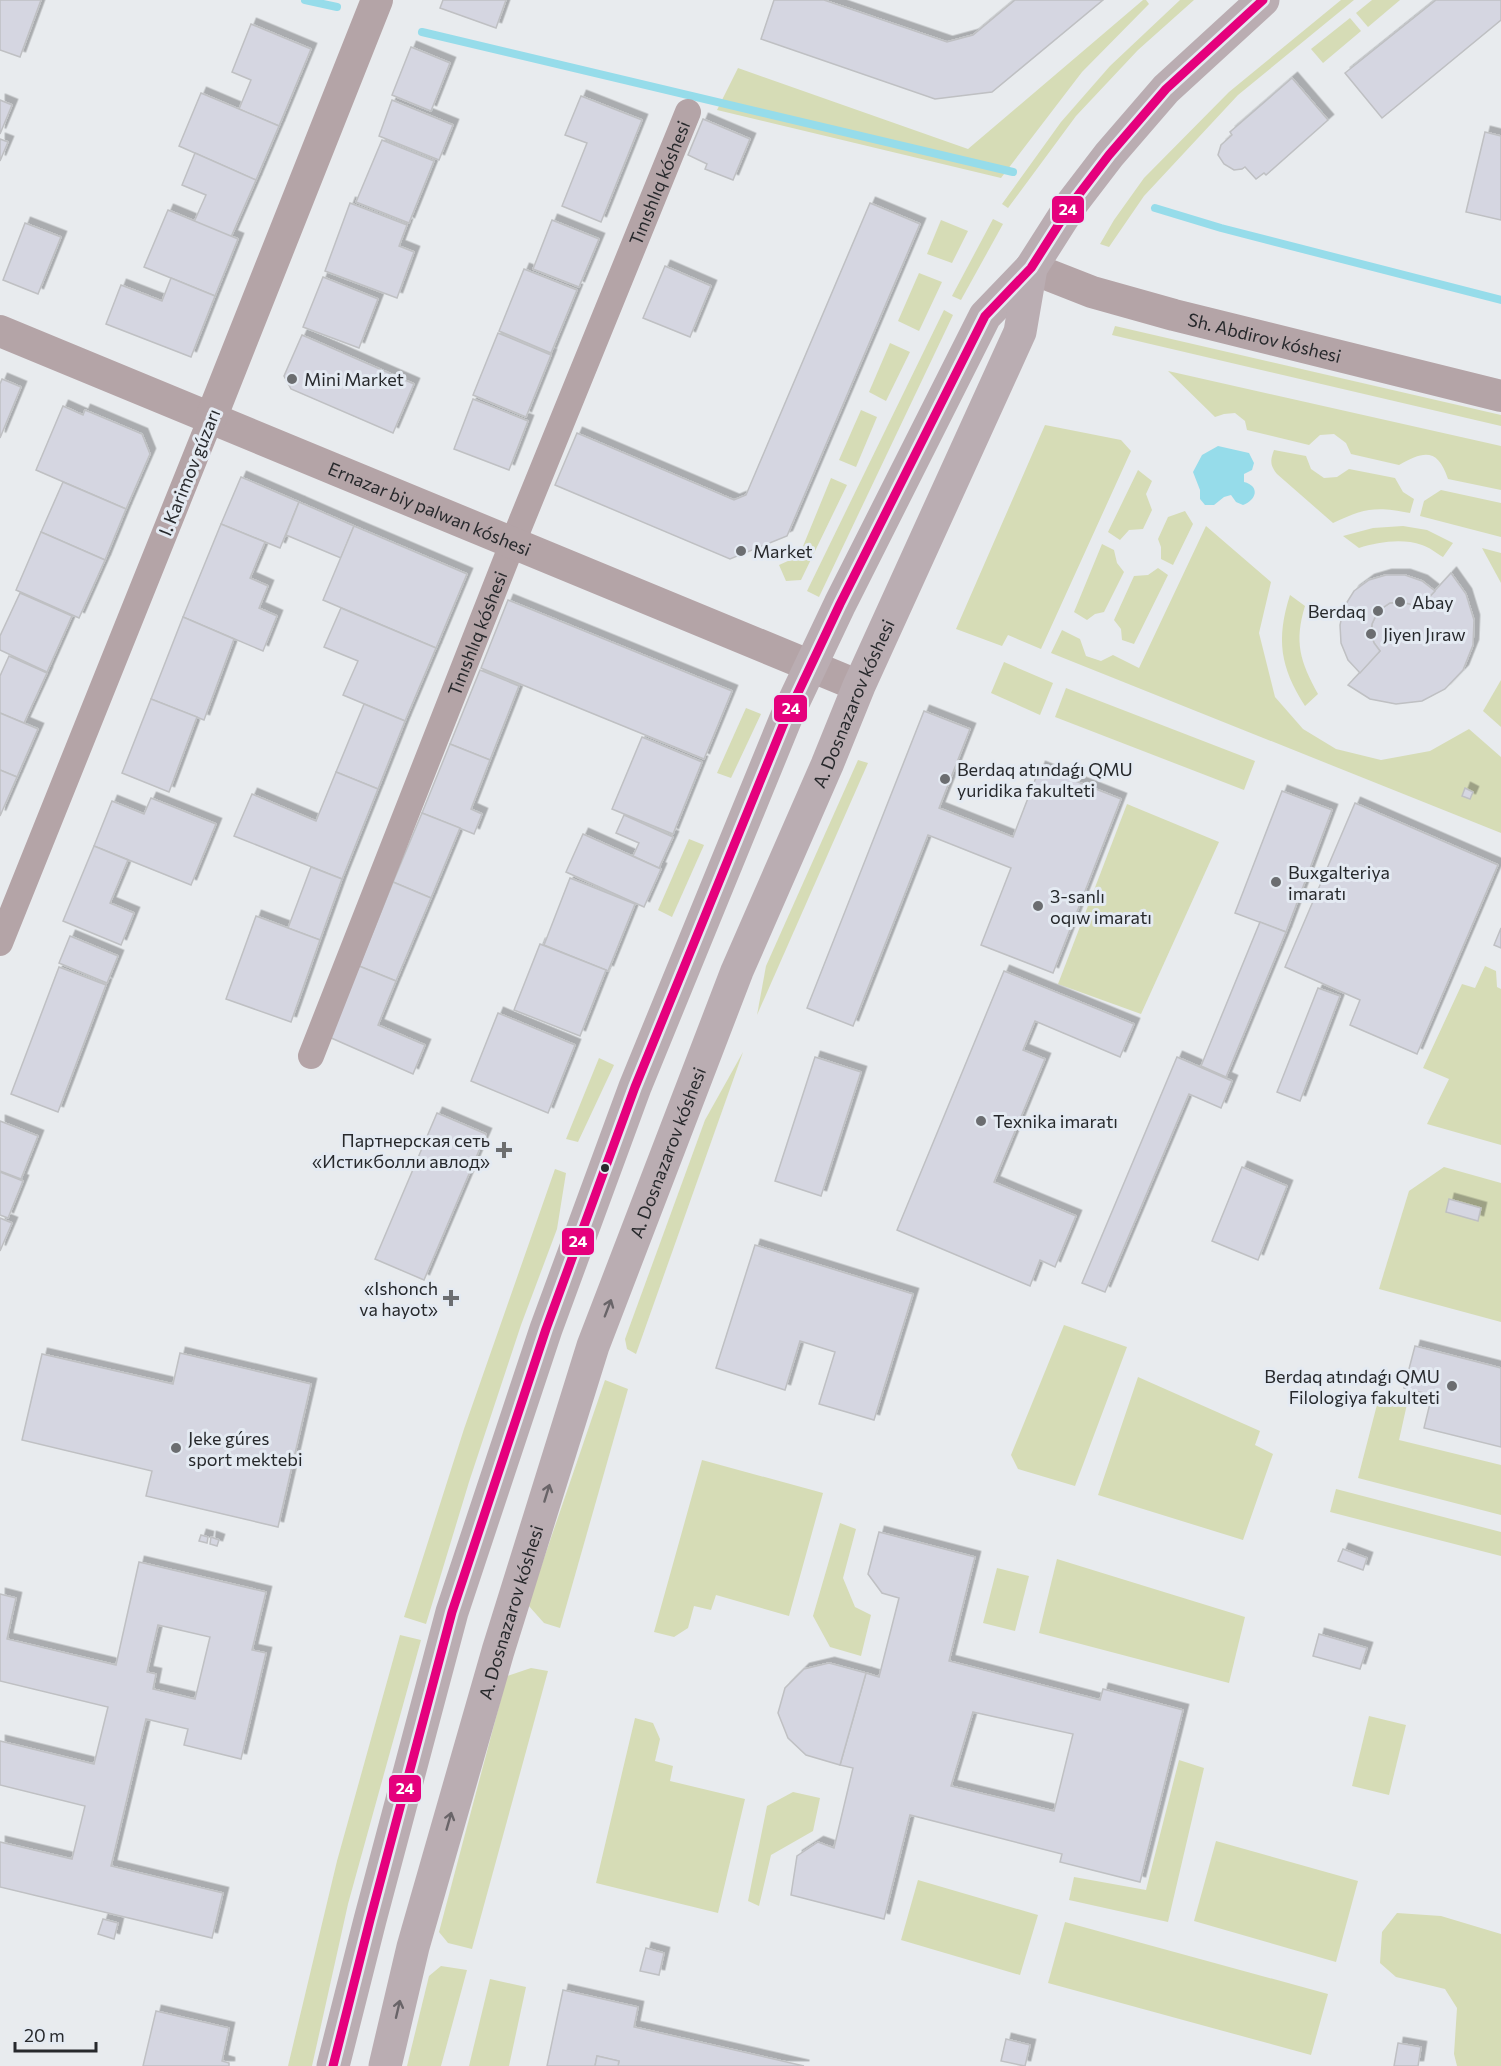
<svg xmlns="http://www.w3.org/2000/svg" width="1501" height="2066" font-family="Commissioner,sans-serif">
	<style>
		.green { fill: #d6dcb6 }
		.water { fill: #96dcea }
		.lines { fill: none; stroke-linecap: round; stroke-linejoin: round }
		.stream { stroke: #96dcea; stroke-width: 8 }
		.building { fill: #d5d6e1; stroke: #bfc0c3; stroke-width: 1.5; fill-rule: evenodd; filter: url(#shadow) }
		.minor { stroke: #b4a4a7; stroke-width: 26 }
		.tertiary { stroke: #b4a4a7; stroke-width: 32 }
		.secondary { stroke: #baadb2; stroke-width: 33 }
		.bus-1-casing { stroke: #e4eaf2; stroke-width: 14 }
		.bus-1 { stroke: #e5007d; stroke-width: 9 }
		.oneway { stroke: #696468 }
		.poi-dot { fill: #6b6d70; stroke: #e4eaf2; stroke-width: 2 }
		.bus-dot { fill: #27292c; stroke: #e4eaf2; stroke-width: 2 }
		.labels { text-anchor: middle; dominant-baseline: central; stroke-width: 6; stroke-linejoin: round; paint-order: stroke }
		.street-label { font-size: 18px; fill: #27292c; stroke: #e4eaf2 }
		.poi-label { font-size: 18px; fill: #27292c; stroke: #e4eaf2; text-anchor: start }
		.line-badge { stroke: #e4eaf2; stroke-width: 2 }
		.badge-label { font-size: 16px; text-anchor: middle; font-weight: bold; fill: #fff }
	</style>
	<defs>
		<filter id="shadow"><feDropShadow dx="5.5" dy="-5.5" stdDeviation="0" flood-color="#0004"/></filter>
	</defs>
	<rect width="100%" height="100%" fill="#e8ebee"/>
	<g class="green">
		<path d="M1143,0H1146L1149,4L1082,72L1001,178L717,110L738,68L968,149Z"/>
		<path d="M1180,0H1194L1138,50L1076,116L1008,208L1002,204L1061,122L1110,66Z"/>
		<path d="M1341,0H1354L1238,95L1144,196L1109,247L1100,244L1114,220L1144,178L1229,92Z"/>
		<path d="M1372,0H1400L1368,27L1356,13Z"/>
		<path d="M1350,18L1361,31L1323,63L1311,49Z"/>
		<path d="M993,219L1003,224L961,300L952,296Z"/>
		<path d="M941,220L968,231L952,263L927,254Z"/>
		<path d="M919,273L942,282L919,331L898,321Z"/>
		<path d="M944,310L953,315L819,597L807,591Z"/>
		<path d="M1115,326L1501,415V426L1112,335Z"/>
		<path d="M890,343L910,352L886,401L869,392Z"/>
		<path d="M1168,371L1501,446V490L1448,479C1438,449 1425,450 1399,465L1351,454L1346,443L1334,434L1320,435L1309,445L1247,430L1245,421L1235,413L1224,414L1215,417Z"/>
		<path d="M861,410L877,417L856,467L839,460Z"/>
		<path d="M1045,425L1121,440L1131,451L1041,649L1008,635L1002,646L956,629Z"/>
		<path d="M1274,450L1306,456L1311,469L1324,478L1337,477L1349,469L1395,478L1403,492L1414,499L1410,513C1376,506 1364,508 1333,523L1277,474C1270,465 1270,461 1274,450Z"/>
		<path d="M1138,470L1152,481L1146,494L1152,510L1143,529L1129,530L1120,540L1108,532Z"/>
		<path d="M831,478L847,485L801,580L786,581L779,565L799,556Z"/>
		<path d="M1441,490L1501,503V537L1420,516L1424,501Z"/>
		<path d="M1185,511L1193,524L1173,565L1161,559V547L1158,539L1168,517Z"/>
		<path d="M1206,526L1271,582L1259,633L1275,697L1303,729L1336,749L1381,760L1430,751L1469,729L1501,757V833L1051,653L1062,630L1080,639L1086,656L1101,661L1113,655L1139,668Z"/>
		<path d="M1403,526L1427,530L1453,543L1443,557C1436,553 1429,547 1422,545C1402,538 1378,542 1359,548L1343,536L1373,528Z"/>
		<path d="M1102,544L1114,550L1117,563L1124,572L1104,612L1095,614L1087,620L1074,612Z"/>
		<path d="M1482,548L1501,553V583Z"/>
		<path d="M1158,568L1168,575L1134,644L1122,640L1121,629L1114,620L1134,576L1148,575Z"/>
		<path d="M1290,595L1305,606C1294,642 1300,661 1318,694L1305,706C1280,667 1276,639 1290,595Z"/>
		<path d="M1004,662L1053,683L1040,715L991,693Z"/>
		<path d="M1501,680V727L1483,711Z"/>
		<path d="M1066,688L1255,761L1244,790L1055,717Z"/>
		<path d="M746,708L761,714L731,778L717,773Z"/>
		<path d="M858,760L868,763L757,1015L766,966Z"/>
		<path d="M1127,804L1219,842L1141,1014L1058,984Z"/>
		<path d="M689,839L704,845L672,917L658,910Z"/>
		<path d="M1485,966L1496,971L1497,987L1501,989V1145L1427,1124L1449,1079L1423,1068L1462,984L1475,988Z"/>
		<path d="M743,1052L636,1354L627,1349L625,1339L705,1120Z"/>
		<path d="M599,1058L614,1065L578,1142L566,1139Z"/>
		<path d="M1444,1167L1501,1183V1322L1379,1289L1409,1191Z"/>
		<path d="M555,1169L566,1173L557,1229L521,1325L469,1482L426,1624L404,1617L464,1429Z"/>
		<path d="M1064,1325L1127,1347L1075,1486L1018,1469L1011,1455Z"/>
		<path d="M1138,1377L1260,1431L1255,1445L1273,1454L1243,1540L1098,1495Z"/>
		<path d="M605,1380L628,1389L560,1628L544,1623L528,1605Z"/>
		<path d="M1379,1397L1407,1404L1399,1440L1501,1465V1515L1358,1478Z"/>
		<path d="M702,1460L823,1493L789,1616L716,1595L711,1610L694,1606L688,1628L674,1637L654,1632Z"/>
		<path d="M1336,1489L1501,1532V1556L1330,1512Z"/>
		<path d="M840,1523L856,1529L843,1578L855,1607L871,1615L861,1656L830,1647L813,1616Z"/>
		<path d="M1057,1559L1245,1617L1229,1683L1039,1633Z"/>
		<path d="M997,1568L1029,1576L1015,1631L983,1623Z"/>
		<path d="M400,1635L421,1640L348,1904L312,2066H288L337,1861Z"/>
		<path d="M531,1668L548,1671L472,1949L448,1943L439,1932L507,1676Z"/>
		<path d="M1369,1716L1406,1725L1389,1795L1352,1786Z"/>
		<path d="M635,1718L653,1723L660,1739L655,1761L673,1766L670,1781L745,1799L718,1913L596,1883Z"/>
		<path d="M1179,1760L1204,1768L1168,1922L1069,1900L1074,1877L1146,1890Z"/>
		<path d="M793,1792L820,1798L813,1831L771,1855L759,1906L748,1901L767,1806Z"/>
		<path d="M1216,1841L1358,1881L1336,1962L1194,1921Z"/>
		<path d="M918,1880L1038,1915L1020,1975L901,1940Z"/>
		<path d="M1397,1913L1441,1916L1501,1934V2066H1457L1454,2054L1457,2008L1445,1989L1396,1977L1380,1963L1382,1932Z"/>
		<path d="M1065,1922L1328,1994L1311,2055L1048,1983Z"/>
		<path d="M441,1966L467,1970L441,2066H407L429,1976Z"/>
		<path d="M490,1979L526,1987L509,2066H469Z"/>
	</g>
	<path class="water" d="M1218,446L1249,453L1254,463L1252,470L1244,474V482C1260,486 1257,500 1243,505L1236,502L1231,495L1224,497L1214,505H1205L1200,499V490L1193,472L1202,455Z"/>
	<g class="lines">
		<g class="stream">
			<path d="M305,0L337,7"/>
			<path d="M422,32L1013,172"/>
			<path d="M1155,208L1221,228L1501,300"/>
		</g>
	</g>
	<g class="building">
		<path d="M0,0H41L20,57L0,50Z"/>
		<path d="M443,0H506L496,28L440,8Z"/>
		<path d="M774,0H824L947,42L973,35L1015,0H1103L992,92L935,99L761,39Z"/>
		<path d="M1436,0H1501V20L1382,118L1345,73Z"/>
		<path d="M251,24L311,49L279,126L239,109L251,80L232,72Z"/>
		<path d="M411,47L450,63L431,111L392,95Z"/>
		<path d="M1292,78L1328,120L1266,175L1264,173L1256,179L1245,167L1242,169L1234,170L1224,164L1218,155L1221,145L1232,135L1230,132Z"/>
		<path d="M201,93L279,126L256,180L179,146Z"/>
		<path d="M581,96L642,120L601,222L562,206L587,143L565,135Z"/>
		<path d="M0,100L12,105L0,134Z"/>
		<path d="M392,100L453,125L439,160L379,136Z"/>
		<path d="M703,119L750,139L733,180L705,169L707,164L688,155Z"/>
		<path d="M1485,132L1501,136V220L1466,212Z"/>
		<path d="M0,139L8,142L0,161Z"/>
		<path d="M382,140L434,161L409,223L356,202Z"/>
		<path d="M195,153L256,180L231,237L194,222L206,195L182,185Z"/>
		<path d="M350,203L407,225L399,246L414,252L397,298L325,271Z"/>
		<path d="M870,203L920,224L787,536L730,559L555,485L577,433L734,500L746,495Z"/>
		<path d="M168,210L238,239L215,296L144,267Z"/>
		<path d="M552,220L599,239L579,287L533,269Z"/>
		<path d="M25,223L61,237L38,294L3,280Z"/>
		<path d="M665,266L711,286L690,337L643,318Z"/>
		<path d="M524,269L577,290L551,353L499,331Z"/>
		<path d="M323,277L378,299L359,348L303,327Z"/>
		<path d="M171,278L215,296L191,357L106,324L121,285L162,301Z"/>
		<path d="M498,333L551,355L526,417L473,395Z"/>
		<path d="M302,335L414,384L393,433L291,389L284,376Z"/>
		<path d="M2,379L21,387L0,438V384Z"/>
		<path d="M473,399L528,421L509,470L454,449Z"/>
		<path d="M63,406L83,415L85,410L142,434L150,454L126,509L36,470Z"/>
		<path d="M241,477L299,502L280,548L221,524Z"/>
		<path d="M63,482L126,509L105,560L41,532Z"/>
		<path d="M299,502L354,526L341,558L286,535Z"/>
		<path d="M221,524L265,542L250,578L268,586L259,608L277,616L263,651L183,617Z"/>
		<path d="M354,526L467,574L436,648L323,600Z"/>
		<path d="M41,532L105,560L79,618L16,590Z"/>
		<path d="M1451,573L1466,594L1474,620L1473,645L1463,670L1445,689L1422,701L1396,704L1370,699L1348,685L1380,651L1374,643L1371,634L1372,624L1378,611L1390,603L1400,602L1410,604L1418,609Z"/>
		<path d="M1386,575H1405L1422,581L1435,591L1418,609L1410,604L1400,602L1390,603L1378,611L1372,624L1371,634L1374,643L1380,651L1360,673L1348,660L1341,643L1340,625L1344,607L1354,591L1369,580Z"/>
		<path d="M20,593L72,616L47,672L0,650V636Z"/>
		<path d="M508,600L732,691L704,759L481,668Z"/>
		<path d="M341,608L436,648L405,721L343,695L358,661L324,647Z"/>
		<path d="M183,617L234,639L204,720L151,699Z"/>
		<path d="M9,656L47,673L24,723L0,713V676Z"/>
		<path d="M480,670L519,686L490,760L450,744Z"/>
		<path d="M151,699L197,717L169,792L122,773Z"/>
		<path d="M364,704L405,721L378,789L336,772Z"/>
		<path d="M924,711L970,729L939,808L1013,837L1040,767L1121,799L1053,973L981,945L1011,868L928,835L853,1026L807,1008Z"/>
		<path d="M0,713L38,729L17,777L0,770Z"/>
		<path d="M642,737L702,762L673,834L612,809Z"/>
		<path d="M450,744L490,760L471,809L482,814L474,834L422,813Z"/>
		<path d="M0,770L17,777L0,816Z"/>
		<path d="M336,772L378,789L342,879L234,836L252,794L316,821Z"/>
		<path d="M1465,788L1473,792L1470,799L1462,796Z"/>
		<path d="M1282,791L1332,810L1286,932L1235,913Z"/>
		<path d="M151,798L216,824L191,885L94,846L112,801L144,814Z"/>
		<path d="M1355,803L1498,865L1417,1054L1350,1025L1360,1000L1285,967Z"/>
		<path d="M422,813L460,828L431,898L393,882Z"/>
		<path d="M624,815L673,837L659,868L633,856L639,843L616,833Z"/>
		<path d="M583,834L661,869L644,907L566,872Z"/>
		<path d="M94,846L128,860L110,903L134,913L121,945L63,921Z"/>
		<path d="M311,867L342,879L320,940L288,928Z"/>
		<path d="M570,878L635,904L608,971L544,945Z"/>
		<path d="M393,882L431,898L396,981L359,966Z"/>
		<path d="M256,916L320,940L291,1022L226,999Z"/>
		<path d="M1260,922L1286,932L1226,1077L1201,1066Z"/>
		<path d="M1501,928V948L1494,945Z"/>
		<path d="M70,936L118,956L107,983L59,963Z"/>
		<path d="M540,944L606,970L580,1036L514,1010Z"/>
		<path d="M359,966L396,981L378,1025L425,1045L413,1074L329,1037Z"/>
		<path d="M59,967L106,985L58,1112L11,1094Z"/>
		<path d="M1004,971L1134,1024L1120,1057L1035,1021L1023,1050L1045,1059L994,1182L1076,1216L1055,1267L1040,1260L1030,1286L897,1230Z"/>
		<path d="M1318,988L1340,996L1300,1101L1277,1092Z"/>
		<path d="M498,1013L575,1045L548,1113L471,1081Z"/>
		<path d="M815,1057L861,1072L821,1196L775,1181Z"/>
		<path d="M1177,1057L1232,1081L1221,1108L1189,1094L1105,1292L1082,1283Z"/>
		<path d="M437,1113L486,1134L424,1280L375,1259Z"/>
		<path d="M0,1121L38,1136L21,1179L0,1171Z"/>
		<path d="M1242,1167L1287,1186L1258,1260L1212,1241Z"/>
		<path d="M0,1172L23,1181L8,1218L0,1215Z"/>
		<path d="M1449,1199L1481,1208L1478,1221L1446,1212Z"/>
		<path d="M0,1218L12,1223L0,1251Z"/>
		<path d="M755,1245L913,1294L874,1420L819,1404L835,1352L800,1341L785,1390L716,1368Z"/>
		<path d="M1415,1346L1501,1368V1447L1424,1428L1432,1395L1404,1388Z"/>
		<path d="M180,1353L311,1384L278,1527L146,1496L152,1471L22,1440L42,1354L173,1384Z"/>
		<path d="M879,1532L975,1557L949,1661L1100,1700L1103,1689L1183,1710L1140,1882L1060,1862L1062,1854L910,1815L884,1919L791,1895L797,1856L818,1842L834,1848L853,1768L840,1765L866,1673L879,1677L899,1598L882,1593L868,1574ZM973,1712L1073,1734L1054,1811L951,1786Z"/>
		<path d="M201,1535L208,1537L207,1543L199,1541Z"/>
		<path d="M211,1537L219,1540L217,1546L210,1544Z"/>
		<path d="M1343,1549L1367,1558L1363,1570L1338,1561Z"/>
		<path d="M139,1562L266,1592L252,1650L266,1653L241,1759L184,1745L188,1729L146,1719L111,1866L223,1893L212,1938L0,1887V1842L72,1859L85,1806L0,1785V1741L94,1764L108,1707L0,1681V1594L16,1598L7,1639L116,1665ZM158,1625L210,1637L195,1699L153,1689L156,1674L147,1672Z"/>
		<path d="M1319,1634L1367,1648L1360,1669L1313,1656Z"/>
		<path d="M829,1663L866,1673L840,1765L806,1755L788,1738L778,1713L785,1688L804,1669Z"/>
		<path d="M103,1919L118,1923L114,1939L98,1934Z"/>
		<path d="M646,1948L664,1953L659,1975L640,1971Z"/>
		<path d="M563,1990L638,2007L634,2027L804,2066H618L619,2061L597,2056L595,2066H547Z"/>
		<path d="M156,2011L229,2028L222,2061L229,2063V2066H143Z"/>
		<path d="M1006,2039L1030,2045L1025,2066L1001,2061Z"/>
		<path d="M1398,2043L1421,2047L1418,2066H1394Z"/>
		<path d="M597,2056L619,2061L618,2066H595Z"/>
	</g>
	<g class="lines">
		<g class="minor">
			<path d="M0,943L211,418"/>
			<path id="s1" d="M311,1056L513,542L688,112"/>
		</g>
		<g class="tertiary">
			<path id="s2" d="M1031,268L1092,292L1174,315L1501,396"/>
			<path id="s3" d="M0,331L859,686"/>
			<path d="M211,418L377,0"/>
		</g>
		<g class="secondary">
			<path d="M333,2066L370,1920L452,1612L546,1329L635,1087L786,718L840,604L985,316L1031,268L1073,202L1109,155L1166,89L1263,0"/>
			<path id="s4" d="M385,2066L413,1947L498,1651L593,1346L737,971L827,765L859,686L1020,332L1031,268"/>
		</g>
		<defs>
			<path id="bus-1" d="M333,2066L370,1920L452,1612L546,1329L635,1087L786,718L840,604L985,316L1031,268L1073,202L1109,155L1166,89L1263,0"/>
		</defs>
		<use href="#bus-1" class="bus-1-casing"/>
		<use href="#bus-1" class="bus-1"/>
	</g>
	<defs><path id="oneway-shaft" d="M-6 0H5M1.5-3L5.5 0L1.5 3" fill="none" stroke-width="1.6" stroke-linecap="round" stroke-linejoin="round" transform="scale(1.5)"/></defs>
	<g class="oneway">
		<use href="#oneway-shaft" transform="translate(608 1308) rotate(-69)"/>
		<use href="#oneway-shaft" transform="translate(547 1493) rotate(-73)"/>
		<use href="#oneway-shaft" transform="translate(449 1821) rotate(-74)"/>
		<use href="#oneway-shaft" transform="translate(398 2009) rotate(-77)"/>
	</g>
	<g class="poi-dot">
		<circle cx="292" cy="379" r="6"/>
		<circle cx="741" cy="551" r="6"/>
		<circle cx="1400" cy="602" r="6"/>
		<circle cx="1378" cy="611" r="6"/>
		<circle cx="1371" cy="634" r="6"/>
		<circle cx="945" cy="779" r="6"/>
		<circle cx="1276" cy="882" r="6"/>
		<circle cx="1038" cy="906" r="6"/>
		<circle cx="981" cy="1121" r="6"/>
		<path d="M501 1141h6v6h6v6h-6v6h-6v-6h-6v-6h6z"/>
		<path d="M448 1289h6v6h6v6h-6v6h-6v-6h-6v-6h6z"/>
		<circle cx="1452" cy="1386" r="6"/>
		<circle cx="176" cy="1448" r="6"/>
	</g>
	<circle class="bus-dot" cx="605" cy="1168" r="5"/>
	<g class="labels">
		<g class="street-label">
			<text stroke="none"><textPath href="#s1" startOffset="940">Tınıshlıq kóshesi</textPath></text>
			<text stroke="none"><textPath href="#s2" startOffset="244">Sh. Abdirov kóshesi</textPath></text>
			<text transform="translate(189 472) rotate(-68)">I. Karimov gúzarı</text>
			<text stroke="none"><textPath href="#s3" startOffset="465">Ernazar biy palwan kóshesi</textPath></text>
			<text stroke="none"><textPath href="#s1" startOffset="454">Tınıshlıq kóshesi</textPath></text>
			<text stroke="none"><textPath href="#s4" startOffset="1443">A. Dosnazarov kóshesi</textPath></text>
			<text stroke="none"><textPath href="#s4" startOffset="957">A. Dosnazarov kóshesi</textPath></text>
			<text stroke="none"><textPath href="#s4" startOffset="471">A. Dosnazarov kóshesi</textPath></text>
		</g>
		<g class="poi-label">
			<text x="304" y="379">Mini Market</text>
			<text x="753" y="551">Market</text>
			<text x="1412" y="602">Abay</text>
			<text x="1366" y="611" text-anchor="end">Berdaq</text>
			<text x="1383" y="634">Jiyen Jıraw</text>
			<text x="957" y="769">Berdaq atındaǵı QMU<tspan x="957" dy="21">yuridika fakulteti</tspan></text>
			<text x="1288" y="872">Buxgalteriya<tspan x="1288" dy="21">imaratı</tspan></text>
			<text x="1050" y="896">3-sanlı<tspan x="1050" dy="21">oqıw imaratı</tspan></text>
			<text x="993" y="1121">Texnika imaratı</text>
			<text x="490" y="1140" text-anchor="end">Партнерская сеть<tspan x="490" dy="21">«Истикболли авлод»</tspan></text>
			<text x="438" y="1288" text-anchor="end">«Ishonch<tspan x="438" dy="21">va hayot»</tspan></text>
			<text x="1440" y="1376" text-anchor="end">Berdaq atındaǵı QMU<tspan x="1440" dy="21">Filologiya fakulteti</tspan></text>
			<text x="188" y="1438">Jeke gúres<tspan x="188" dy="21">sport mektebi</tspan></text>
		</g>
	</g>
	<g class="line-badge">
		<rect x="1051" y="195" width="34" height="29" rx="6" fill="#e5007d"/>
		<rect x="773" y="694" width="35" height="29" rx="6" fill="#e5007d"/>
		<rect x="561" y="1227" width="34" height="29" rx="6" fill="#e5007d"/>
		<rect x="388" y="1774" width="34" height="29" rx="6" fill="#e5007d"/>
	</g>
	<g class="badge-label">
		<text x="1068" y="215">24</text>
		<text x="791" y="714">24</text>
		<text x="578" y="1247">24</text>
		<text x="405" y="1794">24</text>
	</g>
	<path d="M15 2042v9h81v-9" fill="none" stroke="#27292c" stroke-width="3"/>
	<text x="24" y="2042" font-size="18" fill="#27292c" stroke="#e4eaf2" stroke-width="4.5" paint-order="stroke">20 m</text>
</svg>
